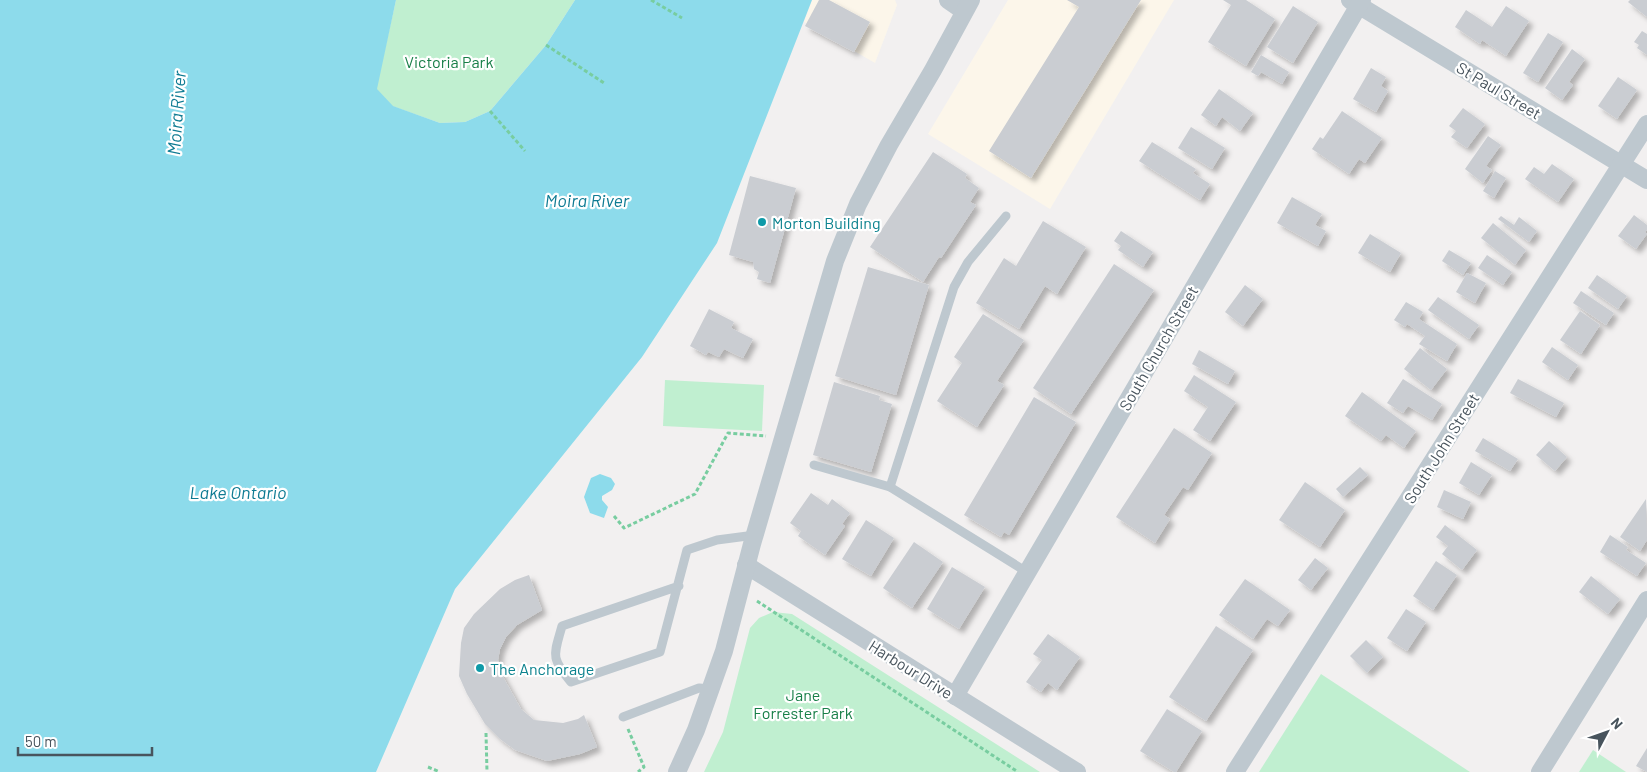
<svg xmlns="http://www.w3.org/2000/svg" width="1647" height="772" font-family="Barlow,sans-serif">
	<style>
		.commercial { fill: #fcf6ea }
		.green { fill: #c0efd0 }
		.water { fill: #8ddbeb }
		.building { fill: #cacdd2; filter: url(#shadow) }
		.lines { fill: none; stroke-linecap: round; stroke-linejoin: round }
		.path { stroke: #78cda0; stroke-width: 3; stroke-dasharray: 4 2.5; stroke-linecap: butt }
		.service { stroke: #bec8cf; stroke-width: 9 }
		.minor { stroke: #bec8cf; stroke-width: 18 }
		.culture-dot { fill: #0f9aa8; stroke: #fff; stroke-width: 2 }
		.labels { text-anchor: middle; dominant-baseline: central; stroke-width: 4.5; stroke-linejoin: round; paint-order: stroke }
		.park-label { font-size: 16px; fill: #187f48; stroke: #fff }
		.street-label { font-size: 16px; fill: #48545d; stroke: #fff }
		.culture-label { font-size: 16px; fill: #0d838f; stroke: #fff; text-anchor: start }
		.water-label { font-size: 18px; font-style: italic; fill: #0e7b93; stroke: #fff }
	</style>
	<defs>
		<filter id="shadow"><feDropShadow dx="4.5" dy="4.5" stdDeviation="2.5" flood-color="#0004"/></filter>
	</defs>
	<rect width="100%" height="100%" fill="#f2f0f0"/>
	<g class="commercial">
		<path d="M812,0H895L897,5L875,63L804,22Z"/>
		<path d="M1008,0H1174L1050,209L928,134Z"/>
	</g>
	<g class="green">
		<path d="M396,0H575L546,45L490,111L465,122L440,123L392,106L376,89Z"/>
		<path d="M665,380L764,385L762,431L663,426Z"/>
		<path d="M773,612L792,614L1040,772H704L723,732L750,628L759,618Z"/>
		<path d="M1321,674L1470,772H1259Z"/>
		<path d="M1593,750L1626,772H1579Z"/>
	</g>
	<g class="water">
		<path d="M0,0H396L377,89L393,106L440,123L465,122L490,111L546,45L575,0H812L717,243L642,357L455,589L376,772H0Z"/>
		<path d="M600,474L611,478L615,484L612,490L602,496V500L608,507L604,518L590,513L584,497L591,478Z"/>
	</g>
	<g class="building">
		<path d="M819,0H829L870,22L854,52L805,26Z"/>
		<path d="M1067,0H1141L1031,178L989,151L1079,7Z"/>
		<path d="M1223,0H1246L1275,19L1246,66L1208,42L1231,5Z"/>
		<path d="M1630,0H1647V17L1628,2Z"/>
		<path d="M1293,6L1318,22L1293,63L1267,47Z"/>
		<path d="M1506,6L1529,21L1506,56L1482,40L1480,44L1455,27L1466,10L1492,27Z"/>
		<path d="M1642,31L1647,34V55L1637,48L1639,45L1634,42Z"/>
		<path d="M1548,33L1563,42L1538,82L1523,73Z"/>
		<path d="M1572,49L1585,59L1569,82L1573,85L1562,100L1545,88Z"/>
		<path d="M1261,55L1289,72L1282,84L1261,72L1258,76L1251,72Z"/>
		<path d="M1371,68L1386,77L1381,86L1388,91L1376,112L1353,99Z"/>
		<path d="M1618,77L1637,90L1617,119L1598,106Z"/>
		<path d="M1219,89L1253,113L1240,131L1222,117L1216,126L1201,115Z"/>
		<path d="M1463,108L1485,124L1467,148L1451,137L1456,131L1449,126Z"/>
		<path d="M1342,111L1382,138L1365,163L1359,159L1349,174L1312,149L1320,137L1323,139Z"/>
		<path d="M1191,127L1225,148L1212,169L1178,148Z"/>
		<path d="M1488,136L1501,145L1486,166L1492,170L1483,183L1465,169Z"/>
		<path d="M1152,142L1196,169L1193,173L1210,184L1200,200L1139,161Z"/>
		<path d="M933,152L967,174L965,178L979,188L970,202L976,205L941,258L939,257L923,282L870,247Z"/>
		<path d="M1552,164L1574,179L1558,202L1525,179L1534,167L1544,174Z"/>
		<path d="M1495,171L1506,178L1494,198L1483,191Z"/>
		<path d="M750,176L796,188L770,283L757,279L759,272L754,269L753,262L729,255Z"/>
		<path d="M1292,197L1322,214L1315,225L1326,231L1318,246L1277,223Z"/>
		<path d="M1634,215L1647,225V230L1645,232L1647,234L1636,249L1618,236Z"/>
		<path d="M1501,216L1514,225L1519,217L1537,231L1529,242L1498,219Z"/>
		<path d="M1043,221L1086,247L1057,294L1045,286L1019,329L976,303L1004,258L1016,266Z"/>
		<path d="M1493,223L1526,250L1515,265L1481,238Z"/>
		<path d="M1121,231L1153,252L1143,267L1118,250L1121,246L1114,241Z"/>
		<path d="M1370,234L1401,253L1390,272L1358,253Z"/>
		<path d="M1449,250L1471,263L1463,275L1442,261Z"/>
		<path d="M1487,255L1512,272L1503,285L1478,268Z"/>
		<path d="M1114,264L1154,290L1071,414L1033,388Z"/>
		<path d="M868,267L929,285L896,395L835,376Z"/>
		<path d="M1467,273L1486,283L1475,303L1456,292Z"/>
		<path d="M1597,275L1627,296L1618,309L1588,288Z"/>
		<path d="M1245,285L1263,299L1243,326L1225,312Z"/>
		<path d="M1581,291L1614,313L1606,325L1573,303Z"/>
		<path d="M1438,297L1479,325L1469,339L1428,310Z"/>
		<path d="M1406,302L1423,312L1419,319L1457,344L1447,361L1419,344L1425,336L1407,324L1405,327L1394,320Z"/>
		<path d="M709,309L734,322L731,328L753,339L743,358L724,349L719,357L708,352L706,355L690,346Z"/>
		<path d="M1580,311L1600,325L1581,354L1560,340Z"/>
		<path d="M983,314L1024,340L997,381L1004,385L977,427L937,401L962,363L954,357Z"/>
		<path d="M1552,347L1578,365L1568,380L1542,362Z"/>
		<path d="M1420,348L1447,369L1431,390L1404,369Z"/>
		<path d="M1199,350L1235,371L1228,384L1192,364Z"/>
		<path d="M1194,375L1236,402L1210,441L1193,430L1208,407L1184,391Z"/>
		<path d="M1403,379L1442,404L1432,420L1408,406L1403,413L1387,403Z"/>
		<path d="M1518,379L1564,403L1556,417L1510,393Z"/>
		<path d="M834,382L880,396L879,400L892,404L871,472L813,455Z"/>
		<path d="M1362,392L1416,431L1404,448L1386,435L1381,441L1345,416Z"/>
		<path d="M1034,397L1076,422L1009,535L1004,532L1001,537L964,515Z"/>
		<path d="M1174,428L1212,453L1188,490L1183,487L1164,515L1170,519L1155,543L1116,517Z"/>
		<path d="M1483,438L1518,459L1510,471L1475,451Z"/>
		<path d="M1549,441L1567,457L1555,471L1536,455Z"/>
		<path d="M1471,462L1492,475L1479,495L1459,483Z"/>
		<path d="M1360,467L1368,475L1343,497L1336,489Z"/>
		<path d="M1305,482L1345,510L1320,547L1279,520Z"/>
		<path d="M1444,490L1471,502L1463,519L1437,507Z"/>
		<path d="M811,493L828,505L832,499L850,513L842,524L845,526L825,555L798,536L801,531L790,523Z"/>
		<path d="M1646,499L1647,540L1640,551L1620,537Z"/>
		<path d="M866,520L894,538L871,576L842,559Z"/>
		<path d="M1445,525L1477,550L1462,570L1442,554L1448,546L1436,537Z"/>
		<path d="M1610,535L1628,547L1626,550L1646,563L1637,576L1600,552Z"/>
		<path d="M914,542L943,562L912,608L883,588Z"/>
		<path d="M1315,558L1328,568L1311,590L1298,580Z"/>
		<path d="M1436,561L1457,575L1433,610L1413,596Z"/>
		<path d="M952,567L985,587L959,629L927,609Z"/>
		<path d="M529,575L542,610L517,625L506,637L500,649L498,660L502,675L521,709L534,720L563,723L578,719L584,715L597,747L580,754L547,761L515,750L500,739L485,724L467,694L459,676L461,643L464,628L474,614L500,589L515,580Z"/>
		<path d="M1591,576L1620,599L1608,614L1579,592Z"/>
		<path d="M1245,579L1290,610L1278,626L1267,619L1253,639L1219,615Z"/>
		<path d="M1406,609L1426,622L1407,651L1387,638Z"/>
		<path d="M1216,626L1253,650L1206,721L1169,697Z"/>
		<path d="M1048,634L1080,657L1057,690L1048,683L1041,692L1026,682L1042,660L1033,654Z"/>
		<path d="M1366,640L1383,657L1367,673L1350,656Z"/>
		<path d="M1167,709L1202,731L1176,772H1174L1140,751Z"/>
		<path d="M1647,748V772L1636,766Z"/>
	</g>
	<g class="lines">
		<g class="path">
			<path d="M651,0L682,18"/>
			<path d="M546,45L604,83"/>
			<path d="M490,111L525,151"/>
			<path d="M614,516L624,528L695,494L728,433L766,436"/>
			<path d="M757,601L1018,772"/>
			<path d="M628,729L644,767L638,772"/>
			<path d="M486,733L487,772"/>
			<path d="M428,767L440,772"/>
		</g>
		<g class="service">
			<path d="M814,465L890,487L1027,572"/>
			<path d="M890,487L954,287L968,262L1006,216"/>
			<path d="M679,586L562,626C554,655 550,657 571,682L660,652L687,550L717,540L755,535"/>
			<path d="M623,717L699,688L712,689"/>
		</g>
		<g class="minor">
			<path d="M948,0L964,11"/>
			<path d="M1350,0L1647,180"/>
			<path d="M746,565L1077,772"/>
			<path d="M955,696L1362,0"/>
			<path d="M677,772L696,730L724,651L752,544L835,261L858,204L889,145L933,70L971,0"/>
			<path d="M1235,772L1647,124"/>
			<path d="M1540,772L1647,600"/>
		</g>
	</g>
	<g class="culture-dot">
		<circle cx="762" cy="222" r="5"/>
		<circle cx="480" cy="668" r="5"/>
	</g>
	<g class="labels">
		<g class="park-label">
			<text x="449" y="61">Victoria Park</text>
			<text x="803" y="694">Jane<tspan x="803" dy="18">Forrester Park</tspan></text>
		</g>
		<g class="street-label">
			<text transform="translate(1499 90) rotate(31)">St Paul Street</text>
			<text transform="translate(1158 348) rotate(-60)">South Church Street</text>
			<text transform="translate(1441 448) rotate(-58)">South John Street</text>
			<text transform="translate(911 669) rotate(32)">Harbour Drive</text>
		</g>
		<g class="culture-label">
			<text x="772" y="222">Morton Building</text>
			<text x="490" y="668">The Anchorage</text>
		</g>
		<g class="water-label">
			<text transform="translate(176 113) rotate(-86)">Moira River</text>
			<text x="587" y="200">Moira River</text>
			<text x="238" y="492">Lake Ontario</text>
		</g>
	</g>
	<g transform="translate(1607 732) rotate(49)" stroke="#ffffff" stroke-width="4" paint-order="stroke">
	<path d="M0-4L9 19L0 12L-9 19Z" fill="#48545d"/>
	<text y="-8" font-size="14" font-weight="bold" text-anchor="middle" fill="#48545d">N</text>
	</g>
	<path d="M18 747v8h134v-8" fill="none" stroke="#48545d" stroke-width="2.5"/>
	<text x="25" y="747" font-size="15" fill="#48545d" stroke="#ffffff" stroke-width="4" paint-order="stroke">50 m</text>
</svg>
